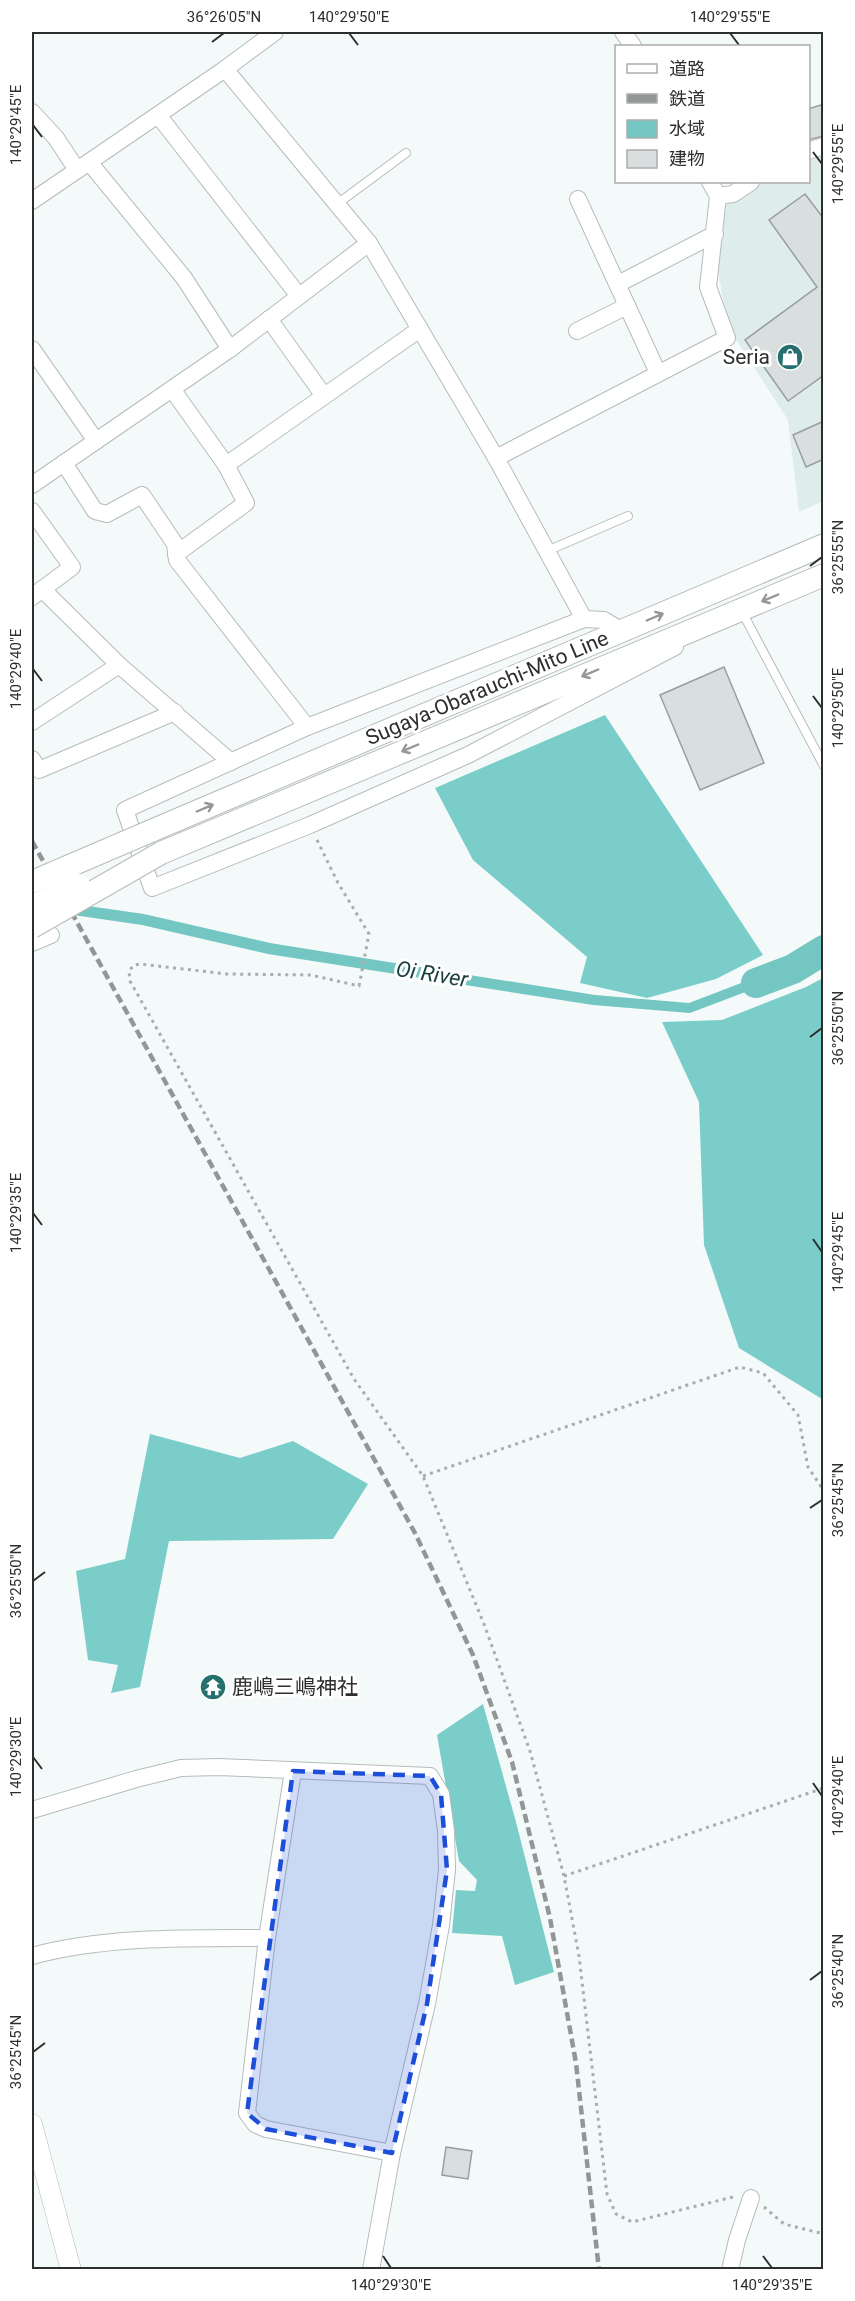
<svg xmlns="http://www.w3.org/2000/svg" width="855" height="2301" font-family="Roboto,'Noto Sans JP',sans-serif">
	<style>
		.built { fill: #deedec }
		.forest { fill: #7acdc9 }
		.water { fill: #74c6c3 }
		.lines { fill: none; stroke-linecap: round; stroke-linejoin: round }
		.river { stroke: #74c6c3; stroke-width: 30 }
		.building { fill: #d9dfdf; stroke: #999e9e; stroke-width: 1.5 }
		.service-casing { stroke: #b6bcbb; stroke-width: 10 }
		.minor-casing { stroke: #b6bcbb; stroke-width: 18 }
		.tertiary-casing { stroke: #b6bcbb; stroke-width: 21 }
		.secondary-casing { stroke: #b6bcbb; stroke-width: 24 }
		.path { stroke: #a9adad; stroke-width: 3; stroke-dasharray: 3 4.5; stroke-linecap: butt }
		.service { stroke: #fff; stroke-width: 8 }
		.minor { stroke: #fff; stroke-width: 16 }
		.tertiary { stroke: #fff; stroke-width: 20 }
		.secondary { stroke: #fff; stroke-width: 22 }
		.rail { stroke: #929696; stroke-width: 4.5; stroke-dasharray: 9 4.5; stroke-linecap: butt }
		.secondary-bridge-casing { stroke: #b6bcbb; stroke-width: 24; stroke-linecap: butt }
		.secondary-bridge { stroke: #fff; stroke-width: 22 }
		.oneway { stroke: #969797 }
		.marked { fill: #1d4ed8; fill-opacity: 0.2; stroke: #1d4ed8; stroke-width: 4.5; stroke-dasharray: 12 8; stroke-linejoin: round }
		.ticks { fill: none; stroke: #2d2f2f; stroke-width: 2 }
		.labels { text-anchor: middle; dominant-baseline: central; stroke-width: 6; stroke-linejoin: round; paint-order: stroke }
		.poi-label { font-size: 21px; fill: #2d2f2f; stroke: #fff; text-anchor: end }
		.street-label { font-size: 21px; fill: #2d2f2f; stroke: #fff }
		.water-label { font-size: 22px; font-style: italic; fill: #1b4241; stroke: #fff }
		.neatline { fill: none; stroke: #2d2f2f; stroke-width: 2 }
		.ticks-label { font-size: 15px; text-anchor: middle; fill: #2d2f2f }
	</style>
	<rect width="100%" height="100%" fill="#f4fafa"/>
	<path class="built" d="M823,148V501L799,512L788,420L728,327L717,265L720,209L759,182H808L809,153Z"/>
	<g class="forest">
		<path d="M605,715L763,955L716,979L647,998L580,983L587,957L473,860L435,788Z"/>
		<path d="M823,978V1402L822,1399L739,1348L704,1245L699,1102L662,1022L722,1020L806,987Z"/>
		<path d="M150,1434L240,1458L293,1441L368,1484L333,1539L169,1541L140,1687L111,1693L118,1665L88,1660L76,1571L125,1559Z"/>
		<path d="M483,1704L516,1822L554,1972L515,1985L502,1936L452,1933L456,1890L475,1891L477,1880L459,1861L437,1735Z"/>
	</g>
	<path class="water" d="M32,898L144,914L270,943L595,995L689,1003L791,964L796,973L690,1013L593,1005L268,954L142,925L32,909Z"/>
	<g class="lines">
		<path class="river" d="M756,983L793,969L824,950"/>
	</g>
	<g class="building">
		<path d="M824,104V136L808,140V109Z"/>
		<path d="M805,194L824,219V375L788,401L745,340L817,287L769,220Z"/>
		<path d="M824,421V459L806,467L793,435Z"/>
		<path d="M724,667L764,763L700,790L660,695Z"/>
		<path d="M446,2147L472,2151L468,2179L442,2175Z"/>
	</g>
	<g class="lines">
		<defs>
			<g id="service">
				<path d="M337,204L406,153"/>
				<path d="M547,551L628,516"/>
				<path d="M741,610L824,766"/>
			</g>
			<g id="minor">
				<path d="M623,32L633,46"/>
				<path d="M225,69L369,243L496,458L584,619L307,727L125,810L152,888L310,825L468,755L675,647"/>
				<path d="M32,112L56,138L77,170"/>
				<path d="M158,115L299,296"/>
				<path d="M808,151L824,146"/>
				<path d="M89,162L184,278L230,349"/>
				<path d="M718,196L733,194L751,182"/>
				<path d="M578,199L658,373"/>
				<path d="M32,201L225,69L275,32"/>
				<path d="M618,284L715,234"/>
				<path d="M269,319L324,396"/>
				<path d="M577,331L627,306"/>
				<path d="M32,349L96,441"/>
				<path d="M172,389L226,465L246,503L176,554"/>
				<path d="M496,458L727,338L708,287L718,196L710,182"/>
				<path d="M64,463L95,511L107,514L142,495L175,544L177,560L307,727"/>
				<path d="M226,465L420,329"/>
				<path d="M32,485L230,349L369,243"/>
				<path d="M32,511L72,567L32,597"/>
				<path d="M42,589L119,665L231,762"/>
				<path d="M584,619L604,620L622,631"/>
				<path d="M32,722L119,665"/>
				<path d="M32,759L39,770L175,712"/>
				<path d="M32,943L51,935"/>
				<path d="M293,1771L267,1938L247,2113L255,2124L266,2129L392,2153"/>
				<path d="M32,1810L136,1779L181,1768L218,1767L430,1776L441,1794L446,1831L447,1870L441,1925L427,2004L392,2153L371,2270"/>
				<path d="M32,1956C105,1936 192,1938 267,1938"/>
				<path d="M730,2270L737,2240L751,2198"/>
			</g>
			<path id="tertiary" d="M32,2124L71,2270"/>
			<g id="secondary">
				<path d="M151,831L824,545"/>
				<path d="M161,853L824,575"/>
			</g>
		</defs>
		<use href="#service" class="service-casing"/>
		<use href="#minor" class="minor-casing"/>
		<use href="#tertiary" class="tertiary-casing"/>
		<use href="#secondary" class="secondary-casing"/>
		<g class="path">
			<path d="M317,840L338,883L369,934L359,986L311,975L227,974L140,964L134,965L129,971L130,981L354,1379L423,1476L484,1624L530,1751L564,1876L579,1956L607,2194L616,2214L632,2222L733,2197"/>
			<path d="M423,1476L740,1367L763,1373L798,1415L808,1467L824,1491"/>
			<path d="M564,1876L824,1788"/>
			<path d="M764,2207L784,2224L824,2234"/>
		</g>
		<use href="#service" class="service"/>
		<use href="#minor" class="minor"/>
		<use href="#tertiary" class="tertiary"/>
		<use href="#secondary" class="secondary"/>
		<path class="rail" d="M32,841L415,1533L473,1655L512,1762L550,1918L576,2063L599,2270"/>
		<defs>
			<g id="secondary-bridge">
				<path d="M32,882L151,831"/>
				<path d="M32,906L79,885"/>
				<path d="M32,927L161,853"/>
			</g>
		</defs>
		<use href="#secondary-bridge" class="secondary-bridge-casing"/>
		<use href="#secondary-bridge" class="secondary-bridge"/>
	</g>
	<defs><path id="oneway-shaft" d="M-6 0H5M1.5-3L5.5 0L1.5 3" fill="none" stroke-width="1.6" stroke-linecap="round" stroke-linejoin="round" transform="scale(1.5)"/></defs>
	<g class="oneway">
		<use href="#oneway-shaft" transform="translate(770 598) rotate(157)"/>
		<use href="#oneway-shaft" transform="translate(655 617) rotate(-23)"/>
		<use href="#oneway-shaft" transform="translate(590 673) rotate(157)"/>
		<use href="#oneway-shaft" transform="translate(410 748) rotate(157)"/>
		<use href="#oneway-shaft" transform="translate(205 808) rotate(-23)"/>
	</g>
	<path class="marked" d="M293,1771L430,1776L441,1794L447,1870L427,2004L392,2153L266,2129L247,2113Z"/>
	<path class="ticks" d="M349,33L358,45M730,33L739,45M212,42L224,33M33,125L42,137M813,152L822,164M810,566L822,557M33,669L42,681M813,696L822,708M810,1037L822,1028M33,1213L42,1225M813,1239L822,1252M810,1508L822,1500M33,1581L45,1572M33,1757L42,1769M813,1783L822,1796M810,1980L822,1971M33,2052L45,2043M383,2256L391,2268M763,2256L772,2268"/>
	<defs>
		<symbol id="shop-disc" viewBox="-11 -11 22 22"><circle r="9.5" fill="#25706e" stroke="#fff"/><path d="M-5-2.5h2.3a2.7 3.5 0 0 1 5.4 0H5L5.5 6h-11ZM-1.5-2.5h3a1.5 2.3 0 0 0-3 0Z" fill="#fff"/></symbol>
		<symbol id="temple-disc" viewBox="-11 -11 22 22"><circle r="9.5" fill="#25706e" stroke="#fff"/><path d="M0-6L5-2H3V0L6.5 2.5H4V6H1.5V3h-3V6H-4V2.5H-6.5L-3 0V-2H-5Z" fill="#fff"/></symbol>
	</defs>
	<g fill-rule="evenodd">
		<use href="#shop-disc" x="775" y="342" width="30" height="30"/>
		<use href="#temple-disc" x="198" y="1672" width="30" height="30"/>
	</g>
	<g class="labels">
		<g class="poi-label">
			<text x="770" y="357">Seria</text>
			<text x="232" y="1687" text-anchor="start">鹿嶋三嶋神社</text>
		</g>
		<g class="street-label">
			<text transform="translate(487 688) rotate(-23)">Sugaya-Obarauchi-Mito Line</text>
		</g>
		<g class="water-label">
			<text transform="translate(432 974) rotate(9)">Oi River</text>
		</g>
	</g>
	<rect width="855" height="2301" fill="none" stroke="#ffffff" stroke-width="66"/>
	<rect x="615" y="45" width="195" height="138" fill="#ffffff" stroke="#abacac" stroke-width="1.5"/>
	<rect x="627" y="64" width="30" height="9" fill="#ffffff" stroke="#abacac" stroke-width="1.5"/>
	<text x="669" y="75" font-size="18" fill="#2d2f2f">道路</text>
	<rect x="627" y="94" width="30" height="9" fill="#929696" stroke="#abacac" stroke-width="1.5"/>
	<text x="669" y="105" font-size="18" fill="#2d2f2f">鉄道</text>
	<rect x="627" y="120" width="30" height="18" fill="#74c6c3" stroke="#abacac" stroke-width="1.5"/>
	<text x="669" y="135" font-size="18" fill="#2d2f2f">水域</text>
	<rect x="627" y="150" width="30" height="18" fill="#d9dfdf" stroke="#abacac" stroke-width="1.5"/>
	<text x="669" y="165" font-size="18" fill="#2d2f2f">建物</text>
	<rect x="33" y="33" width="789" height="2235" class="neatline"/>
	<g class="ticks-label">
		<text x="224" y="22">36°26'05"N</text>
		<text x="349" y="22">140°29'50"E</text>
		<text x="730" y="22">140°29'55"E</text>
		<text transform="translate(16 125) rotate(-90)" y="5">140°29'45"E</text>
		<text transform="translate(838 164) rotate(-90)" y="5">140°29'55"E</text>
		<text transform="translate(838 557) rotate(-90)" y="5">36°25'55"N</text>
		<text transform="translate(16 669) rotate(-90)" y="5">140°29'40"E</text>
		<text transform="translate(838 708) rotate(-90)" y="5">140°29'50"E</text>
		<text transform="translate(838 1028) rotate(-90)" y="5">36°25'50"N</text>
		<text transform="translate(16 1213) rotate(-90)" y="5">140°29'35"E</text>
		<text transform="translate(838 1252) rotate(-90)" y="5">140°29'45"E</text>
		<text transform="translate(838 1500) rotate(-90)" y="5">36°25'45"N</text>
		<text transform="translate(16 1581) rotate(-90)" y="5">36°25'50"N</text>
		<text transform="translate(16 1757) rotate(-90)" y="5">140°29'30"E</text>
		<text transform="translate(838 1796) rotate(-90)" y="5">140°29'40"E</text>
		<text transform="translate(838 1971) rotate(-90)" y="5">36°25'40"N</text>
		<text transform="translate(16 2052) rotate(-90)" y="5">36°25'45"N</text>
		<text x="391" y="2290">140°29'30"E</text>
		<text x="772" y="2290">140°29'35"E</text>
	</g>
</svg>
